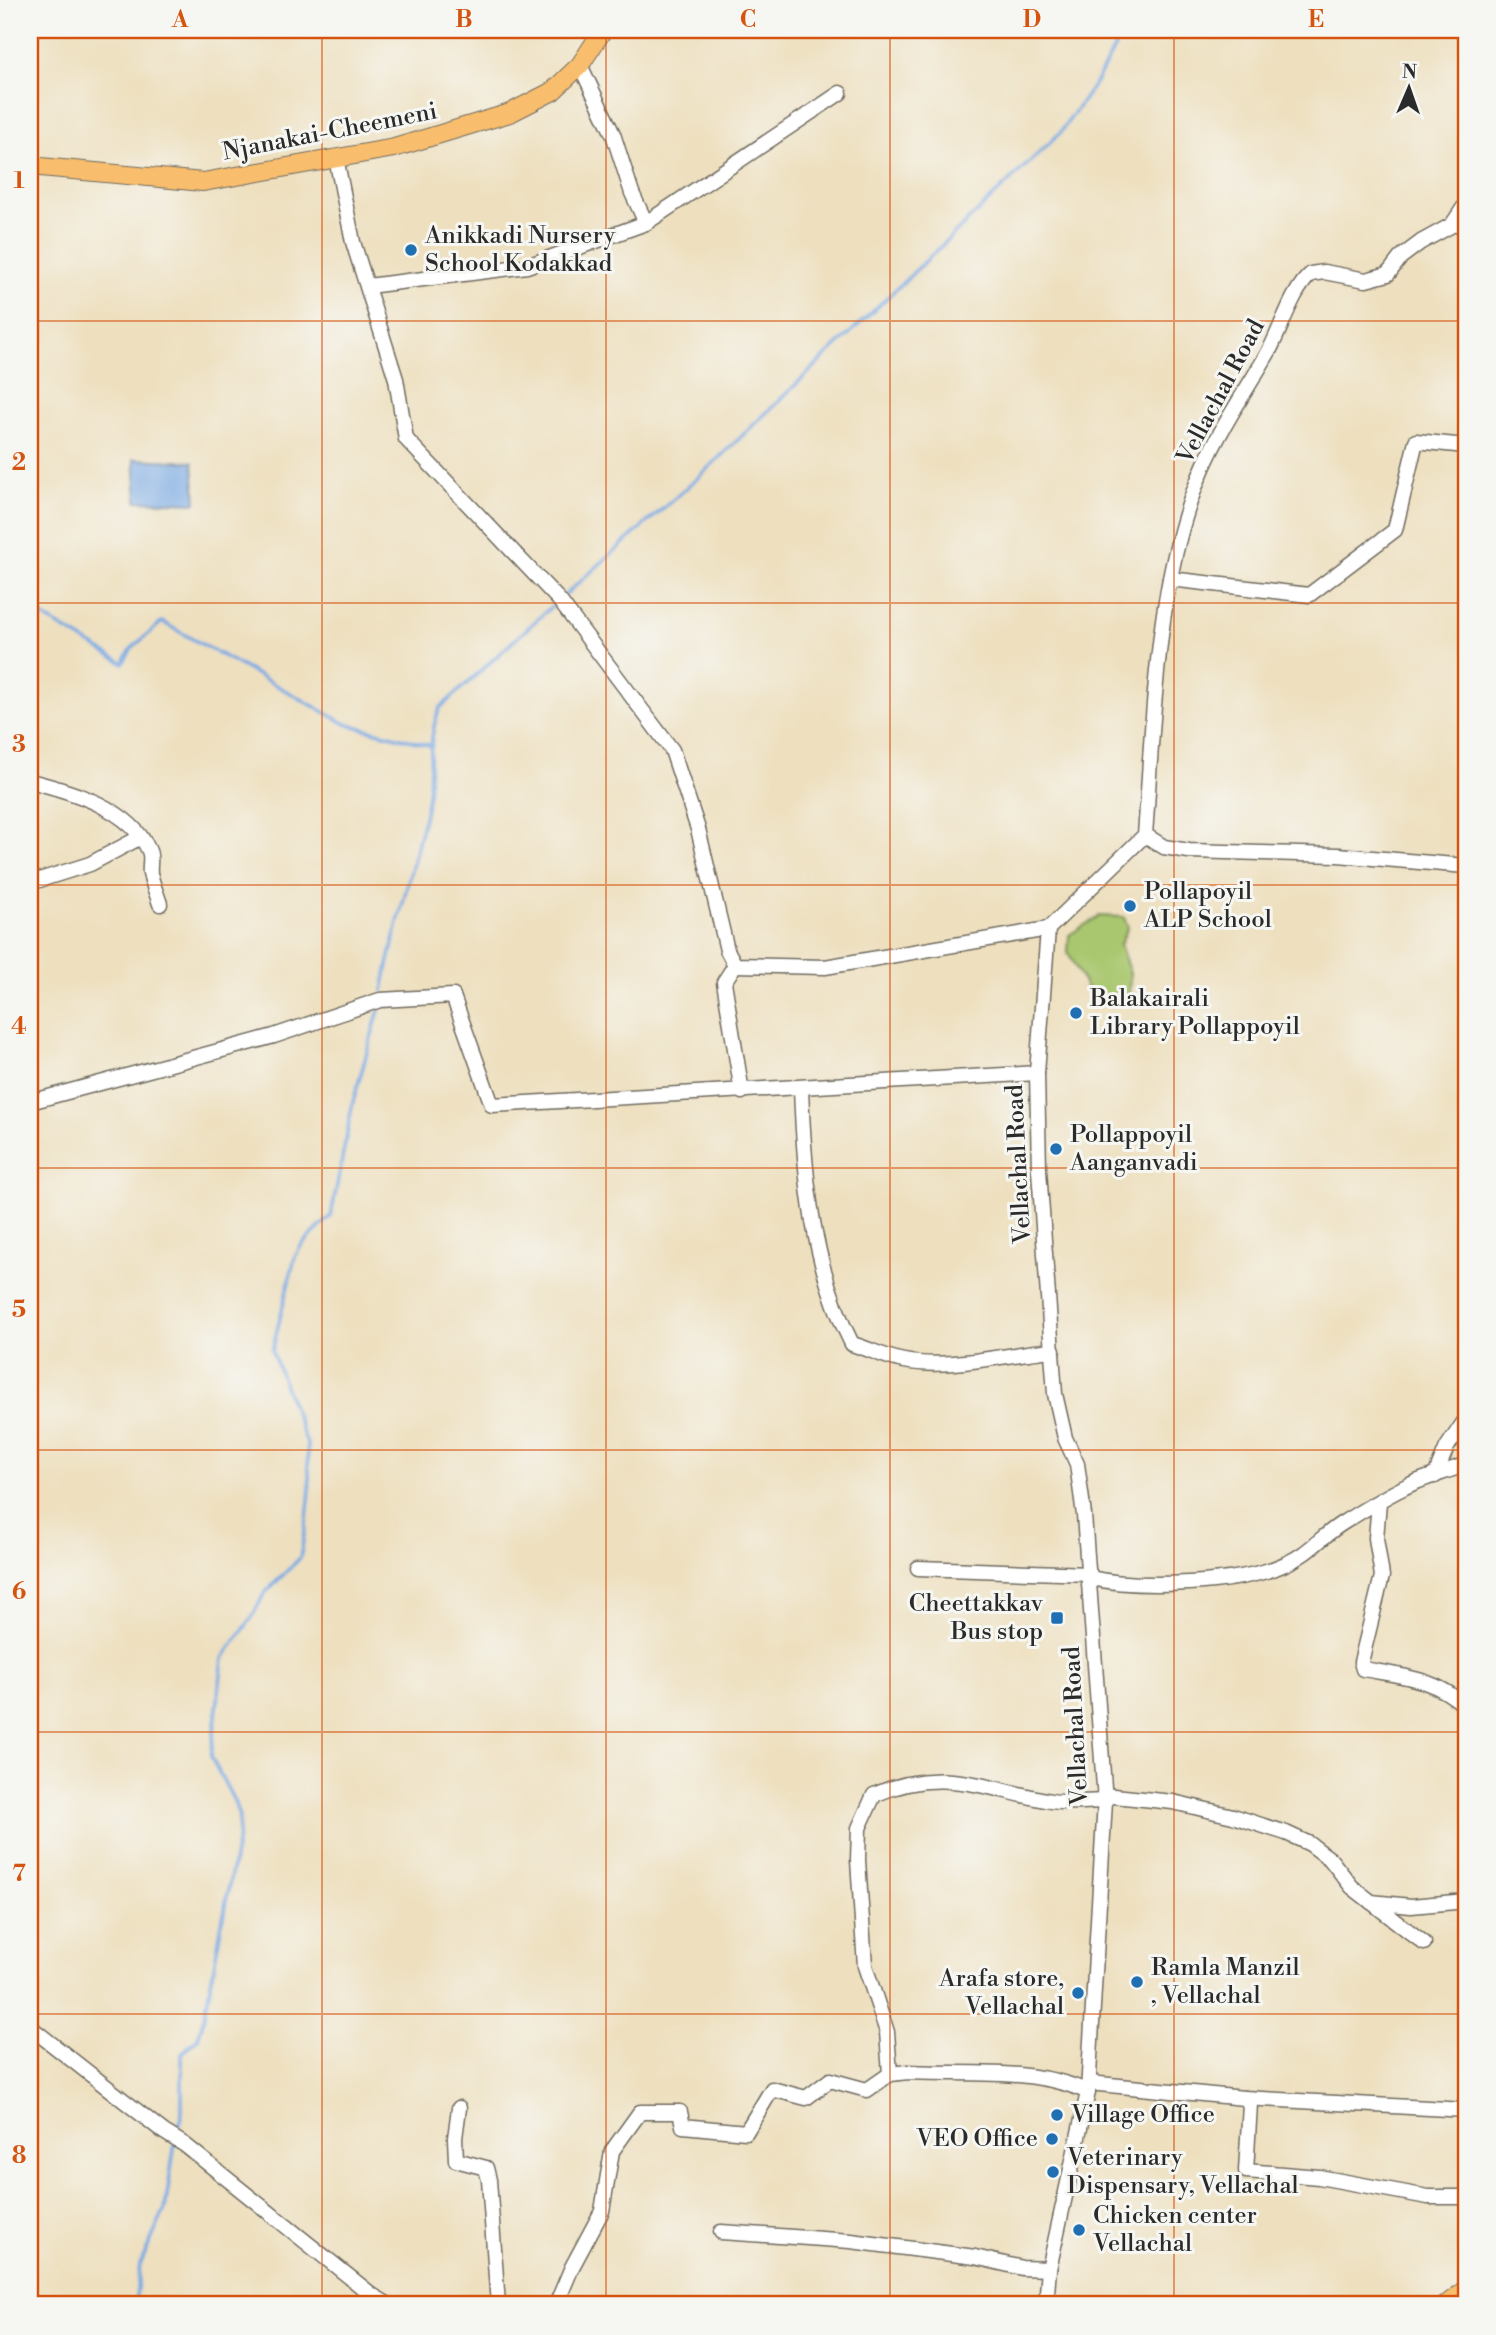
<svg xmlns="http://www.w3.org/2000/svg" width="1496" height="2335" font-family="'Libre Bodoni',serif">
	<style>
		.green { fill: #a9c76e; stroke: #6a794c; stroke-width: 2 }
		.water { fill: #79a9e3; stroke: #526a87; stroke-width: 2 }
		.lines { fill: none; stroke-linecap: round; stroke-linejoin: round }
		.stream { stroke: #79a9e3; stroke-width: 3.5 }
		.minor-casing { stroke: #6f6a5f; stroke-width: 17 }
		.major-casing { stroke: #6f6a5f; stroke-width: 20 }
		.minor { stroke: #fff; stroke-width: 14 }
		.major { stroke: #f9be6d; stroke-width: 18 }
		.grid { fill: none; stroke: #d5540f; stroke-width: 2; stroke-opacity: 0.55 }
		.poi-dot { fill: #1f6fb2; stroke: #f6f6f2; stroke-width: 2.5 }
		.labels { text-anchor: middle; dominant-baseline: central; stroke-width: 6; stroke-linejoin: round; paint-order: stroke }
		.street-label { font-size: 24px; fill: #2b2b2b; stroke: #f6f6f2 }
		.poi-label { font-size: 24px; fill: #2b2b2b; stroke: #f6f6f2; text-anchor: start }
		.neatline { fill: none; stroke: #d5540f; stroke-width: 2.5 }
		.grid-label { font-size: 23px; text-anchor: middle; font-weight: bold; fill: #d5540f }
	</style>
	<rect width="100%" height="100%" fill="#f6f6f2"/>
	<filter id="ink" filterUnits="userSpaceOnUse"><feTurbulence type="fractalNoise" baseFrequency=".0143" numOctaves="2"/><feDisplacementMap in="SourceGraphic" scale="14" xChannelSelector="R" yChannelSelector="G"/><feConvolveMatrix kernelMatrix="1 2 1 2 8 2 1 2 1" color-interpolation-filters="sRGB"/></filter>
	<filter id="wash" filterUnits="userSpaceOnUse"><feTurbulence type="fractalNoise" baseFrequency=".00686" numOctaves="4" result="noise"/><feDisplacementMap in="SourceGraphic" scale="28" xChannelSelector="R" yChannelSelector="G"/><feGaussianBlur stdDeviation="1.57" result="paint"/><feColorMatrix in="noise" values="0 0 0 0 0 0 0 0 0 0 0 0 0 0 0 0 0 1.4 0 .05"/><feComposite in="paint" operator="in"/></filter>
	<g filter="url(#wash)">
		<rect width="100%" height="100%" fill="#eee0bf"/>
		<path class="green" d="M1099,916L1124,917L1128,927L1120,944L1130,974L1129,995L1112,1000L1090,995L1068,952L1069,935Z"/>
		<path class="water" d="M134,459L193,462L196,503L137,501Z"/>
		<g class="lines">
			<g class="stream">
				<path d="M566,594L701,475L1060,133L1096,82L1124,30"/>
				<path d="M30,609L123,663L132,648L162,622L346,724L432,746"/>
				<path d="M383,991C394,929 413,869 426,808C433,775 426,739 440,708L552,606"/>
				<path d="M176,2135L182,2113V2053L198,2038L205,2014L238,1837L239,1817L234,1801L211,1757L223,1658L251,1619L264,1594L300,1558L307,1519L310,1490L307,1444L272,1351L295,1257L301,1246L331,1216L353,1102L379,1010"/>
				<path d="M135,2305L140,2265L165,2209L175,2143"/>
			</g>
		</g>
	</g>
	<g filter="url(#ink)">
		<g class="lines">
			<defs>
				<g id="minor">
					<path d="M580,65L613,134L632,193L646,223L840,93"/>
					<path d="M336,158L353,242L396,379L406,439L559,600L672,750L698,829L727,950L735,965L825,967L1048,929"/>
					<path d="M368,286L527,266L646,223"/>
					<path d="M1170,579L1309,595L1395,530L1416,441L1466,446"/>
					<path d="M30,781C70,791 131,808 149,851C152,857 149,866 150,873C152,883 157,894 160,904"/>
					<path d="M1145,835L1164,847L1189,851L1338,855L1466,866"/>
					<path d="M30,883L90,864L139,838"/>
					<path d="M735,965L724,982L742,1092"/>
					<path d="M801,1088C804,1175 812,1266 852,1344C869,1349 887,1358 904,1361C950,1370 1006,1354 1053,1350"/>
					<path d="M30,1102L274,1036L380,1000L453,996L492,1105L1037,1073"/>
					<path d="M1435,1476L1447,1447L1466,1419"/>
					<path d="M1379,1502L1376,1538L1382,1576L1361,1662L1363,1669C1402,1676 1436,1678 1466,1707"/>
					<path d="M918,1568L1090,1574"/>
					<path d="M1090,1578C1140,1589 1239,1585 1285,1564C1307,1555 1321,1537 1341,1524C1360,1512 1381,1499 1401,1489C1421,1478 1445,1473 1466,1464"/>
					<path d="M1104,1795L1173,1802L1233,1816L1286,1833L1310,1844L1330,1859L1352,1887L1424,1943"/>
					<path d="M1371,1902L1411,1906L1466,1901"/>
					<path d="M30,2027L164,2132L185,2145L372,2295L389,2305"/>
					<path d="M1089,2083L1244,2098L1250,2104L1246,2171L1319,2177L1428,2197H1466"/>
					<path d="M1088,2092C1035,2067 966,2075 908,2072L890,2074L887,2032L865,1966L858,1860L859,1828L874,1795C941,1765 985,1789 1051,1801C1068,1804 1088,1801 1105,1801"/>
					<path d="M1244,2098L1466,2110"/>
					<path d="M459,2108L455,2138L456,2160L486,2168L489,2180L498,2305"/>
					<path d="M721,2232L851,2241L975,2257L1022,2268L1049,2269"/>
					<path d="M556,2305L572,2267L602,2211L612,2151L640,2112H680L683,2126L746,2132L772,2089L806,2098L830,2080L867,2090L890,2074"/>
					<path d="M1046,2305L1049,2269L1088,2092L1105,1801L1084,1515L1077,1464L1065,1438L1055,1394L1039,1170L1037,1073L1048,929L1145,835C1154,716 1155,578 1203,468C1221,427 1246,391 1268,353C1281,330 1292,290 1311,274L1324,272L1366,280L1388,274L1401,257L1421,242L1452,225L1466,204"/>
				</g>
				<g id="major">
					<path d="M30,166L203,182L394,148L510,113L553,91L580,65L603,30"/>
					<path d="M1446,2305L1466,2289"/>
				</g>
			</defs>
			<use href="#minor" class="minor-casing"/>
			<use href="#major" class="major-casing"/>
			<use href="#minor" class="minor"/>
			<use href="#major" class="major"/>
		</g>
	</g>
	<path class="grid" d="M322,30V2305M606,30V2305M890,30V2305M1174,30V2305M30,321H1466M30,603H1466M30,885H1466M30,1168H1466M30,1450H1466M30,1732H1466M30,2014H1466"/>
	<g class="poi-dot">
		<circle cx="411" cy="250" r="7"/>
		<circle cx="1130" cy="906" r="7"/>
		<circle cx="1076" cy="1013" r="7"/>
		<circle cx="1056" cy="1149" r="7"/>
		<rect x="1050" y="1611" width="14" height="14" rx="3.5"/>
		<circle cx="1137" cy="1982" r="7"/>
		<circle cx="1078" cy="1993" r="7"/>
		<circle cx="1057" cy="2115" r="7"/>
		<circle cx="1052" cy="2139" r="7"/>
		<circle cx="1053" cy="2172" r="7"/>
		<circle cx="1079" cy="2230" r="7"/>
	</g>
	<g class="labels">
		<g class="street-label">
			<text transform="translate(330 132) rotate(-11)">Njanakai-Cheemeni</text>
			<text transform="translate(1221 392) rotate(-62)">Vellachal Road</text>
			<text transform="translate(1019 1164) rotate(-93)">Vellachal Road</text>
			<text transform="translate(1076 1726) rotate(-93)">Vellachal Road</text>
		</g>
		<g class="poi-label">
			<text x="425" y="236">Anikkadi Nursery<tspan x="425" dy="28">School Kodakkad</tspan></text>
			<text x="1144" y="892">Pollapoyil<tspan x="1144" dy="28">ALP School</tspan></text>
			<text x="1090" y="999">Balakairali<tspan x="1090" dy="28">Library Pollappoyil</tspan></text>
			<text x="1070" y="1135">Pollappoyil<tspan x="1070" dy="28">Aanganvadi</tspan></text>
			<text x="1043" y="1604" text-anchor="end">Cheettakkav<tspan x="1043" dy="28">Bus stop</tspan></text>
			<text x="1151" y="1968">Ramla Manzil<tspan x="1151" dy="28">, Vellachal</tspan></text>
			<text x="1064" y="1979" text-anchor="end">Arafa store,<tspan x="1064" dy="28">Vellachal</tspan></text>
			<text x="1071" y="2115">Village Office</text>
			<text x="1038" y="2139" text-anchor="end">VEO Office</text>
			<text x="1067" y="2158">Veterinary<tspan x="1067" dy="28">Dispensary, Vellachal</tspan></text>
			<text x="1093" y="2216">Chicken center<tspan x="1093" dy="28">Vellachal</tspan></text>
		</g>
	</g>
	<rect width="1496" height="2335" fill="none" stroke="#f6f6f2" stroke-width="77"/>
	<g transform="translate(1409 88) rotate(2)" stroke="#f6f6f2" stroke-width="5" paint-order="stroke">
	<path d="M0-5L12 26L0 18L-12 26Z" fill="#2b2b2b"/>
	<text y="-10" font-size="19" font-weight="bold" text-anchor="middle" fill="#2b2b2b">N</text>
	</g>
	<rect x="38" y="38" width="1420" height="2258" class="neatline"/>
	<g class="grid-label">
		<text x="180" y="27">A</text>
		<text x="464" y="27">B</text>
		<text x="748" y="27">C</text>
		<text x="1032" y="27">D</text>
		<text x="1316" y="27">E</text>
		<text x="19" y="188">1</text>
		<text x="19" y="470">2</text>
		<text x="19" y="752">3</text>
		<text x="19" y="1034">4</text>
		<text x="19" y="1317">5</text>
		<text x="19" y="1599">6</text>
		<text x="19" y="1881">7</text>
		<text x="19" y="2163">8</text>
	</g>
</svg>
